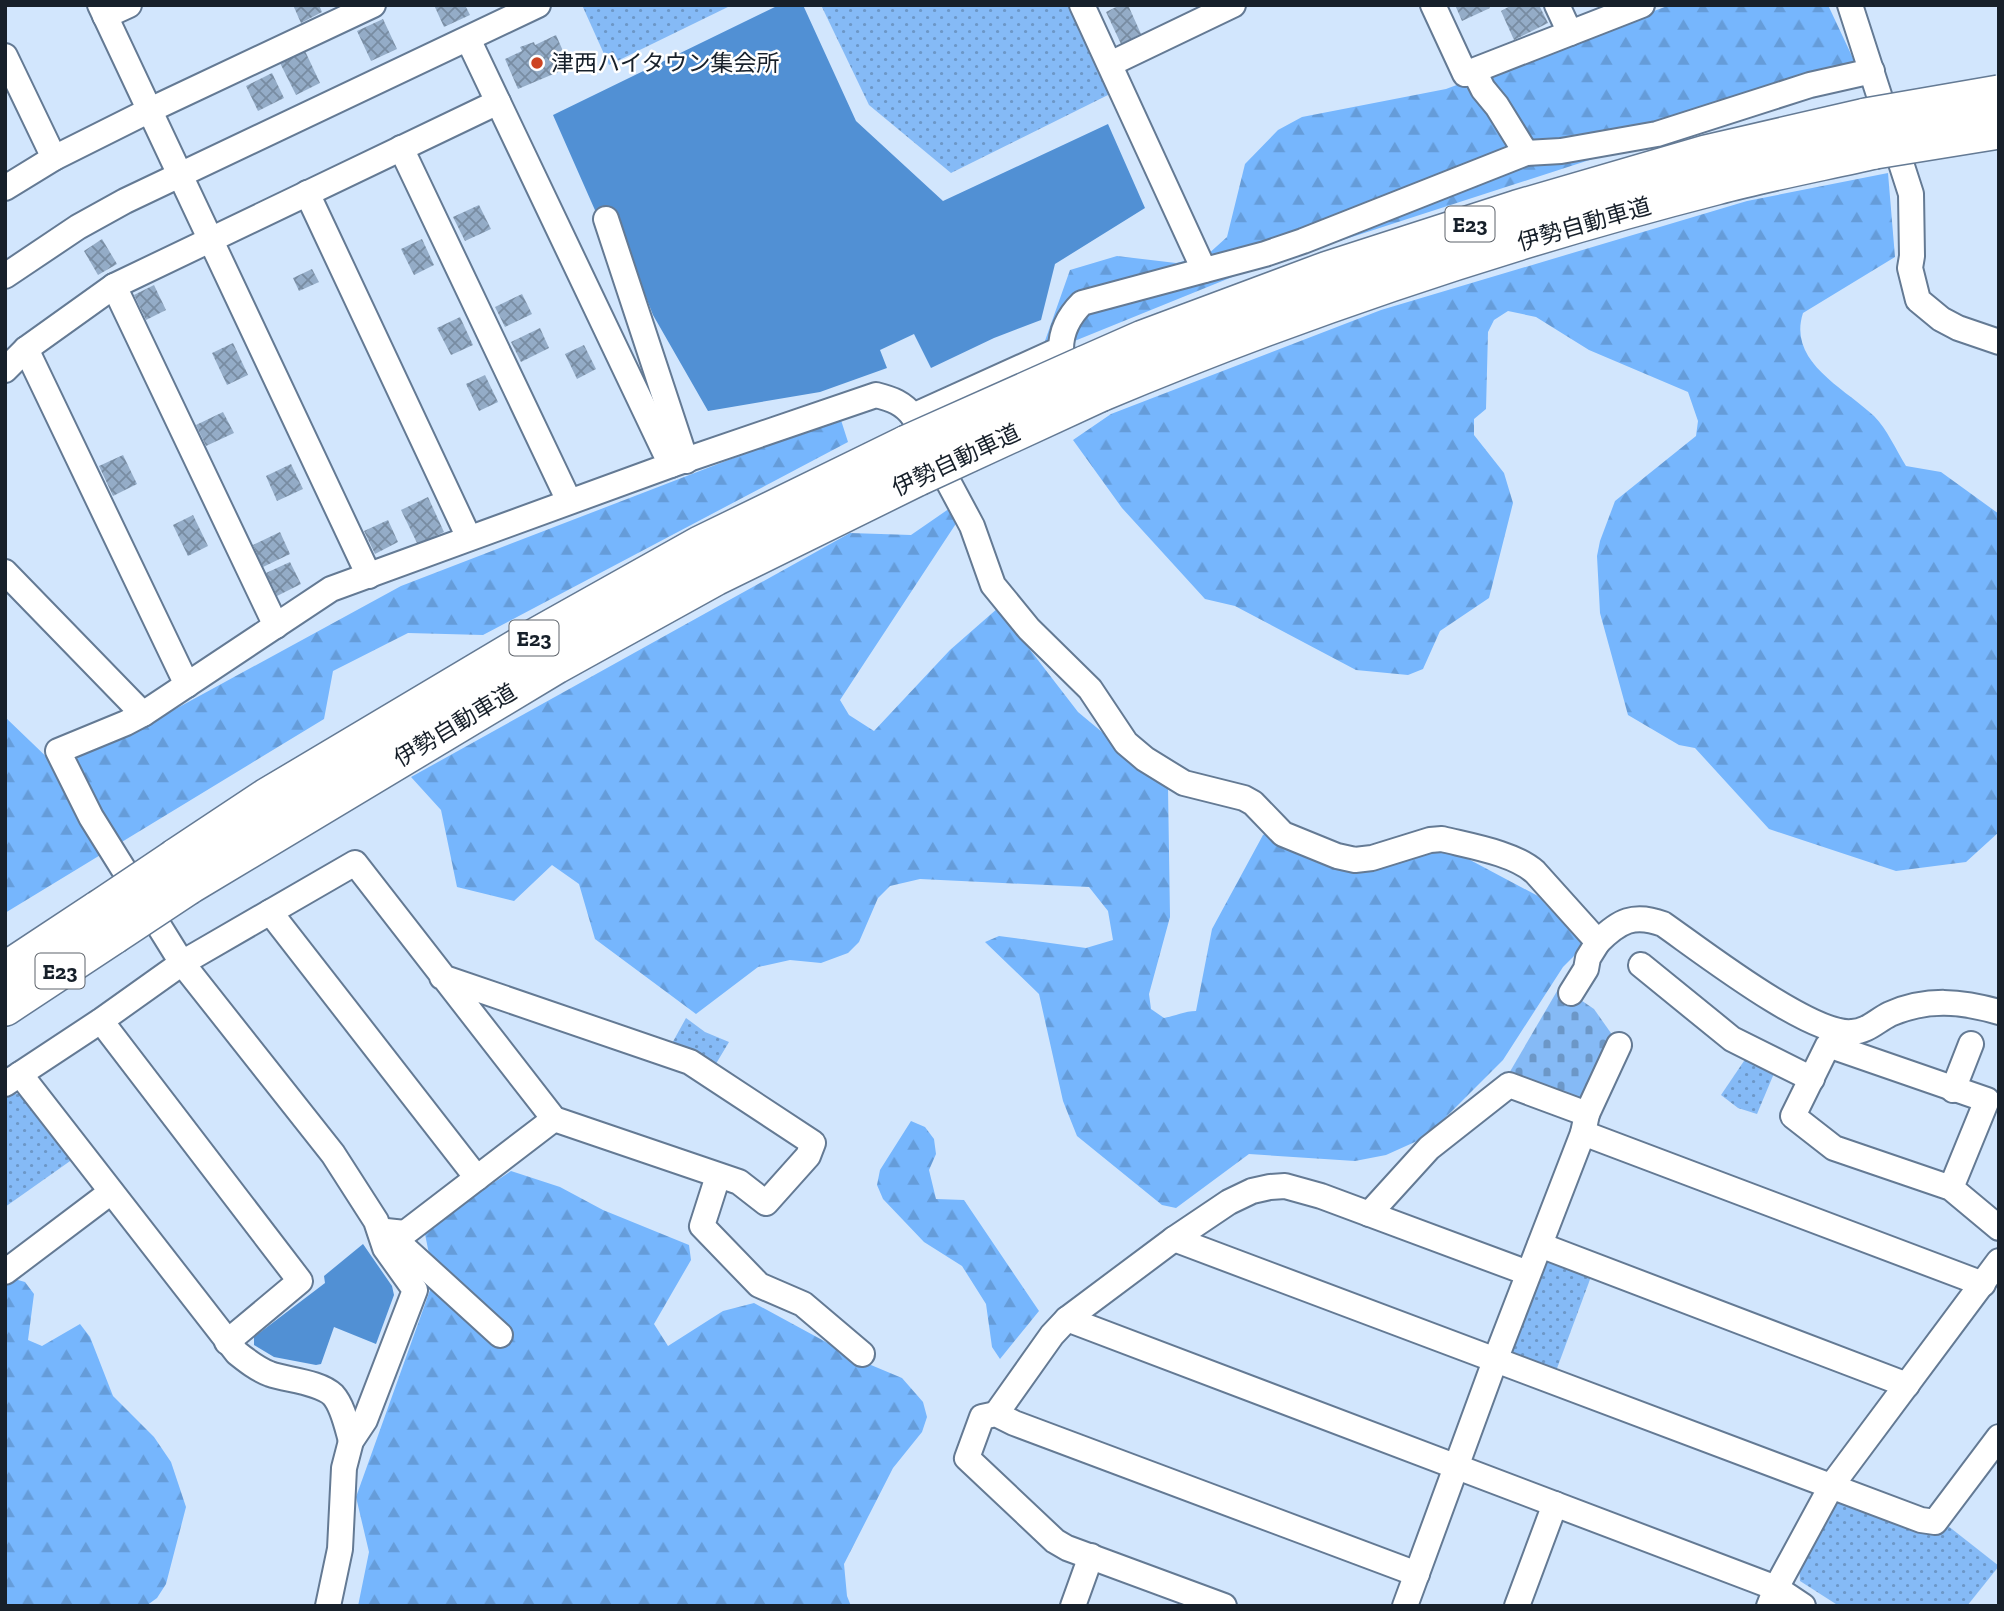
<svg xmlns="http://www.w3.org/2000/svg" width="2004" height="1611" font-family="'Zilla Slab','Noto Sans JP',serif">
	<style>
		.forest { fill: url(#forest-firs) }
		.cemetery { fill: url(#cemetery-stones) }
		.park { fill: url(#park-dots) }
		.water { fill: #5190d4 }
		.building { fill: url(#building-cross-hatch) }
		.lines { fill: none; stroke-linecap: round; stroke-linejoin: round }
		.minor-casing { stroke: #647a94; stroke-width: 28 }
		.highway-casing { stroke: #647a94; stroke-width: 40 }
		.minor { stroke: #fff; stroke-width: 24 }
		.highway { stroke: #fff; stroke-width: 37 }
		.highway-bridge-casing { stroke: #647a94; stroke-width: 40; stroke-linecap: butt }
		.highway-bridge { stroke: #fff; stroke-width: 37 }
		.poi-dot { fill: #cd4321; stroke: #fff; stroke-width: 2.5 }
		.labels { text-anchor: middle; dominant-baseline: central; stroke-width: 5; stroke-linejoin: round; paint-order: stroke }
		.shield { fill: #fff; stroke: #5d636a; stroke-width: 2 }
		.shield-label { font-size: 21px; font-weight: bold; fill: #17202a }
		.poi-label { font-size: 23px; fill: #17202a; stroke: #fff; text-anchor: start }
		.street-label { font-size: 23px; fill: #17202a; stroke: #fff }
	</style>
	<defs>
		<pattern id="forest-firs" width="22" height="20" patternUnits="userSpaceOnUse" patternTransform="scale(1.75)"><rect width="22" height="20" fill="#76b6fd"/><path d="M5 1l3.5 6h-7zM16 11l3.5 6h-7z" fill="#659cd9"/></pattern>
		<pattern id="cemetery-stones" width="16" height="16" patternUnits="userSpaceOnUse" patternTransform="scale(1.75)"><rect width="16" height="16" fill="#85baf6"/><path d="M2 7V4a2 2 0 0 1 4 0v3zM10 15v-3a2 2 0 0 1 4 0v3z" fill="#6c97c7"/></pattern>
		<pattern id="park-dots" width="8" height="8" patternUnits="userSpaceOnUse" patternTransform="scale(1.75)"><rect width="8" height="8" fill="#85baf6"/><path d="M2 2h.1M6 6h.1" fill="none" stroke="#6c97c7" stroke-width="1.8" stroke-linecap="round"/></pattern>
		<pattern id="building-cross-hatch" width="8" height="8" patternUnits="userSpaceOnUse" patternTransform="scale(1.75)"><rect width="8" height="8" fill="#94acc7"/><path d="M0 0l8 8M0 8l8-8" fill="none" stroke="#788ca2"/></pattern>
	</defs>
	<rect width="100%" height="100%" fill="#d2e6fd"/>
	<g class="forest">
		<path d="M1670,5H1828L1866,86L1765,103L1247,271L1040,355L1070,270L1117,256L1176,263L1206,256L1227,237L1245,164L1278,130L1302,117L1446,89Z"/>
		<path d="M1888,173L1895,257L1803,313C1787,362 1845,388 1874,416C1887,429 1896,450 1906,466L1941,472L1999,514V832L1966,862L1896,871L1769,829L1695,748L1679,745L1628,715L1600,613L1597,556L1600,541L1615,501L1696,436L1698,421L1688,392L1589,350L1536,317L1508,311L1494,320L1488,332L1486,409L1474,419V435L1504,473L1513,503L1489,598L1440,631L1423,669L1408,675L1356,670L1235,606L1205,599L1122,508L1073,440L1111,414L1381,310L1747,201Z"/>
		<path d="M840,417L848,442L483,635L408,633L333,671L324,719L5,913V717L56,766L148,724L401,586Z"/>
		<path d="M953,506L961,516L840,700L849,715L874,731L950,650L998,608L1078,712L1168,787L1170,917L1149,994L1151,1009L1164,1018C1175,1016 1185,1011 1196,1011L1212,929L1263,835L1269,832L1318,856L1427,848L1457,853L1538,896L1584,946L1563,967L1503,1060L1426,1137L1386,1155L1355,1161L1249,1154L1176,1208L1162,1205L1077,1136L1063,1101L1039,994L985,942L999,936L1086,948L1113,940L1108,911L1089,887L920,879L890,886L878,898L859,942L848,953L821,963L790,960L758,967L696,1014L595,939L579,884L552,865L514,901L457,887L441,810L411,777L850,533L911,535Z"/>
		<path d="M911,1121L925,1127L934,1139L936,1154L929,1170L936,1199L964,1200L1039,1311L1000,1359L992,1347L986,1304L962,1266L924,1242L883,1199L877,1185L880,1170Z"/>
		<path d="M511,1171L560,1187L603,1210L689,1245L691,1260L654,1324L668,1346L723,1311L754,1303L859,1360L902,1378L923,1402L927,1417L922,1432L893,1468L844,1564L847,1596L851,1606H358L369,1552L356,1497L434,1279L424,1229Z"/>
		<path d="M11,1278L25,1282L34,1294L28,1340L42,1346L80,1324L90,1337L113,1396L154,1437L171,1462L186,1507L166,1584L157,1598L146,1606H5V1282Z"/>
	</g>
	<path class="cemetery" d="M1560,986L1594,1009L1613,1036L1585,1099L1579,1102L1508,1075Z"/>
	<g class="park">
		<path d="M582,5H732L609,65Z"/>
		<path d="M821,5H1072L1114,92L951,173L869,105Z"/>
		<path d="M686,1018L705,1032L729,1042L714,1067L670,1047Z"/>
		<path d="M1746,1058L1775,1071L1757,1114L1738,1108L1721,1095Z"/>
		<path d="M9,1092L23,1095L73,1159L5,1207V1094Z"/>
		<path d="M1553,1259L1592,1274L1556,1371L1514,1356L1511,1348L1542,1262Z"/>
		<path d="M1843,1498L1943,1522L1999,1566L1967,1606H1839L1800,1581L1799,1563L1832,1503Z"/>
	</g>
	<g class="water">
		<path d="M779,5H803L856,121L943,201L1108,124L1145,208L1055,264L1041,320L994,338L931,368L914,334L880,350L887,368L820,392L708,411L653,315L613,213L598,217L553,115Z"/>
		<path d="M363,1244L392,1286L394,1295L376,1344L334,1327L321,1364L316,1365L274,1357L254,1345V1337L325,1283L324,1276Z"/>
	</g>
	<g class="building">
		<path d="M293,5H319L322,12L301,23Z"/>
		<path d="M434,5H465L470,15L444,27Z"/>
		<path d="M1120,5H1128L1141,34L1121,44L1106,12Z"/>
		<path d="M1455,5H1488L1490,8L1462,21Z"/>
		<path d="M1512,5H1539L1548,23L1514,40L1501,11Z"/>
		<path d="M383,19L397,49L371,61L357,31Z"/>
		<path d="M556,35L570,67L518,89L505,59L522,51L520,47L534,42L535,45Z"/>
		<path d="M305,51L320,83L296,95L280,63Z"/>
		<path d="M272,73L284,98L258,111L246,86Z"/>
		<path d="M479,205L491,229L465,241L453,217Z"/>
		<path d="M102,239L117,264L98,275L84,251Z"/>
		<path d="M422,239L434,265L414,275L401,249Z"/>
		<path d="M312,269L319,282L299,291L293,278Z"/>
		<path d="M154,285L166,310L146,320L134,295Z"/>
		<path d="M522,294L532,314L505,327L495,307Z"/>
		<path d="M460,317L473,345L451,355L437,328Z"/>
		<path d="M540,328L549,348L521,362L511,342Z"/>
		<path d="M233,343L248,375L227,385L212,353Z"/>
		<path d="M584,345L596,369L577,379L565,354Z"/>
		<path d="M485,375L498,402L479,411L466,384Z"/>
		<path d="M223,412L234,433L206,446L196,425Z"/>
		<path d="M123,455L137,484L113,496L99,466Z"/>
		<path d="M291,464L303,489L277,501L266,476Z"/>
		<path d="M428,497L444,532L418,545L401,510Z"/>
		<path d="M193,515L208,546L188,556L173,525Z"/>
		<path d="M388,520L398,542L375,554L364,531Z"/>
		<path d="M280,532L290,554L263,567L253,545Z"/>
		<path d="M290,562L301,584L277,596L266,573Z"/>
	</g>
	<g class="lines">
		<defs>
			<g id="minor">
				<path d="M100,5L369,576"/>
				<path d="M1082,5L1204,270"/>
				<path d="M1433,5L1465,74L1642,5"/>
				<path d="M1557,5L1570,33"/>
				<path d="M1850,5L1911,194L1912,256L1910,268L1918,300L1941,319L1958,328L1999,342"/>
				<path d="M105,16L129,5"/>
				<path d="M5,56L54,158"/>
				<path d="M1110,64L1233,5"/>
				<path d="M1474,71L1483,89L1497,106L1526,153"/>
				<path d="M401,148L569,501"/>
				<path d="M5,188L54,158L150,110L373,5"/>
				<path d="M307,193L469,538"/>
				<path d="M606,219L686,461"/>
				<path d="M5,276L78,227L125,201L538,5"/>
				<path d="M114,286L276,626"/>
				<path d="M26,349L187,685"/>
				<path d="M5,370L26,349L114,286L498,102"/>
				<path d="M913,416L972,526L993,585L1029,629L1090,689L1126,743L1145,759L1184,783L1244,798L1253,803L1283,834L1337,856L1355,860L1372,858L1430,840L1442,839C1470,846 1514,853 1535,872L1598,942C1619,921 1634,913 1663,924C1699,949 1811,1036 1852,1032C1868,1031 1876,1021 1890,1014C1927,998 1961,1001 1999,1012"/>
				<path d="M671,465L876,395C892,399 903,403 913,416L1061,349C1061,331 1070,315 1082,303L1265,254L1303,241L1526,153L1561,151L1657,134L1810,85L1872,71"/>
				<path d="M5,572L143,714"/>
				<path d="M270,912L477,1178"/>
				<path d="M1641,965L1732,1039L1812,1079"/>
				<path d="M1571,993L1586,969L1588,958L1598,942"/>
				<path d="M101,1021L300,1281L227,1342"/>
				<path d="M20,1074L237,1353C247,1361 257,1369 270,1374C287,1380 320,1382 333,1395C343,1406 347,1427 351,1441"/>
				<path d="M5,1084L102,1020L182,963L355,863L554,1119L739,1182L766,1203L808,1156L813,1143L690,1062L442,977"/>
				<path d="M1953,1090L1971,1044"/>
				<path d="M1587,1114L1619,1045"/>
				<path d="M1583,1133L1983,1284"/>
				<path d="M718,1176L702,1226L759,1285L803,1304L862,1354"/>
				<path d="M1951,1188L1987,1100L1828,1045L1793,1116L1834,1148L1951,1188L1999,1228"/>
				<path d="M1369,1214L1429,1148L1509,1085L1587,1114L1583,1133L1496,1358L1405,1606"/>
				<path d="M386,1231L405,1233L554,1119"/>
				<path d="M387,1232L500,1335"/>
				<path d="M1174,1239L1921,1520L1935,1522L1999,1437"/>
				<path d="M1540,1245L1907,1385"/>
				<path d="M5,1272L111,1192"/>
				<path d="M1067,1319L1776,1588L1803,1606"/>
				<path d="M996,1414L1052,1335L1067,1319L1174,1239L1229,1202L1252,1191L1270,1187L1285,1186L1321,1196L1528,1273"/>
				<path d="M328,1606L340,1549L344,1468L351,1441L365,1420L415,1290L385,1248L376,1221L333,1154L182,963L91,817L58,751L126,723L143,714L331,589L671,465L468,39"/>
				<path d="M1073,1606L1091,1556"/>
				<path d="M1224,1606L1067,1548L1055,1541L967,1458L982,1417L996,1414L1014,1423L1417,1574"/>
				<path d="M1517,1606L1555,1504"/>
				<path d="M1769,1606L1776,1588L1832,1485L1999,1261"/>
			</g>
			<g id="highway">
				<path d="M1084,365L1143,339L1328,270L1517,209L1706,154L1866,117"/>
				<path d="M1100,393C1300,309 1506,240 1716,186C1768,172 1822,162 1875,150"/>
				<path d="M175,858L267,797L534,638L700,545L907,444"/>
				<path d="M188,886L556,665L715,577L918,477"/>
				<path d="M5,971L99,909"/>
				<path d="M5,1007L114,935"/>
			</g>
		</defs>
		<use href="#minor" class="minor-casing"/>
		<use href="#highway" class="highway-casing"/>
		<use href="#minor" class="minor"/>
		<use href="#highway" class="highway"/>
		<defs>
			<g id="highway-bridge">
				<path d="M1866,117L1999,94"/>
				<path d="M1875,150L1999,130"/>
				<path d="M907,444L1084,365"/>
				<path d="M918,477L1100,393"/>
				<path d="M99,909L175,858"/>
				<path d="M114,935L188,886"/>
			</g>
		</defs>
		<use href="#highway-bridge" class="highway-bridge-casing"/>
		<use href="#highway-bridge" class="highway-bridge"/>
	</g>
	<circle class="poi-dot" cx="537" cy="63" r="7"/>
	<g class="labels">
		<g class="shield">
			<rect x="1445.5" y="206.5" width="49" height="35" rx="5"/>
			<rect x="509.5" y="620.5" width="49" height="35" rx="5"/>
			<rect x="35.5" y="953.5" width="49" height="35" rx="5"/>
		</g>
		<g class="shield-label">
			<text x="1470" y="224">E23</text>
			<text x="534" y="638">E23</text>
			<text x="60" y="971">E23</text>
		</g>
		<g class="poi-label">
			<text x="551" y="63">津西ハイタウン集会所</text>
		</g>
		<g class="street-label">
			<text transform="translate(1584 224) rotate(-16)">伊勢自動車道</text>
			<text transform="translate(956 460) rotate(-25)">伊勢自動車道</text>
			<text transform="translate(455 725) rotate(-31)">伊勢自動車道</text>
		</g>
	</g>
	<rect width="2004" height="1611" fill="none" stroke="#17202a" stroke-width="14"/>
</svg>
